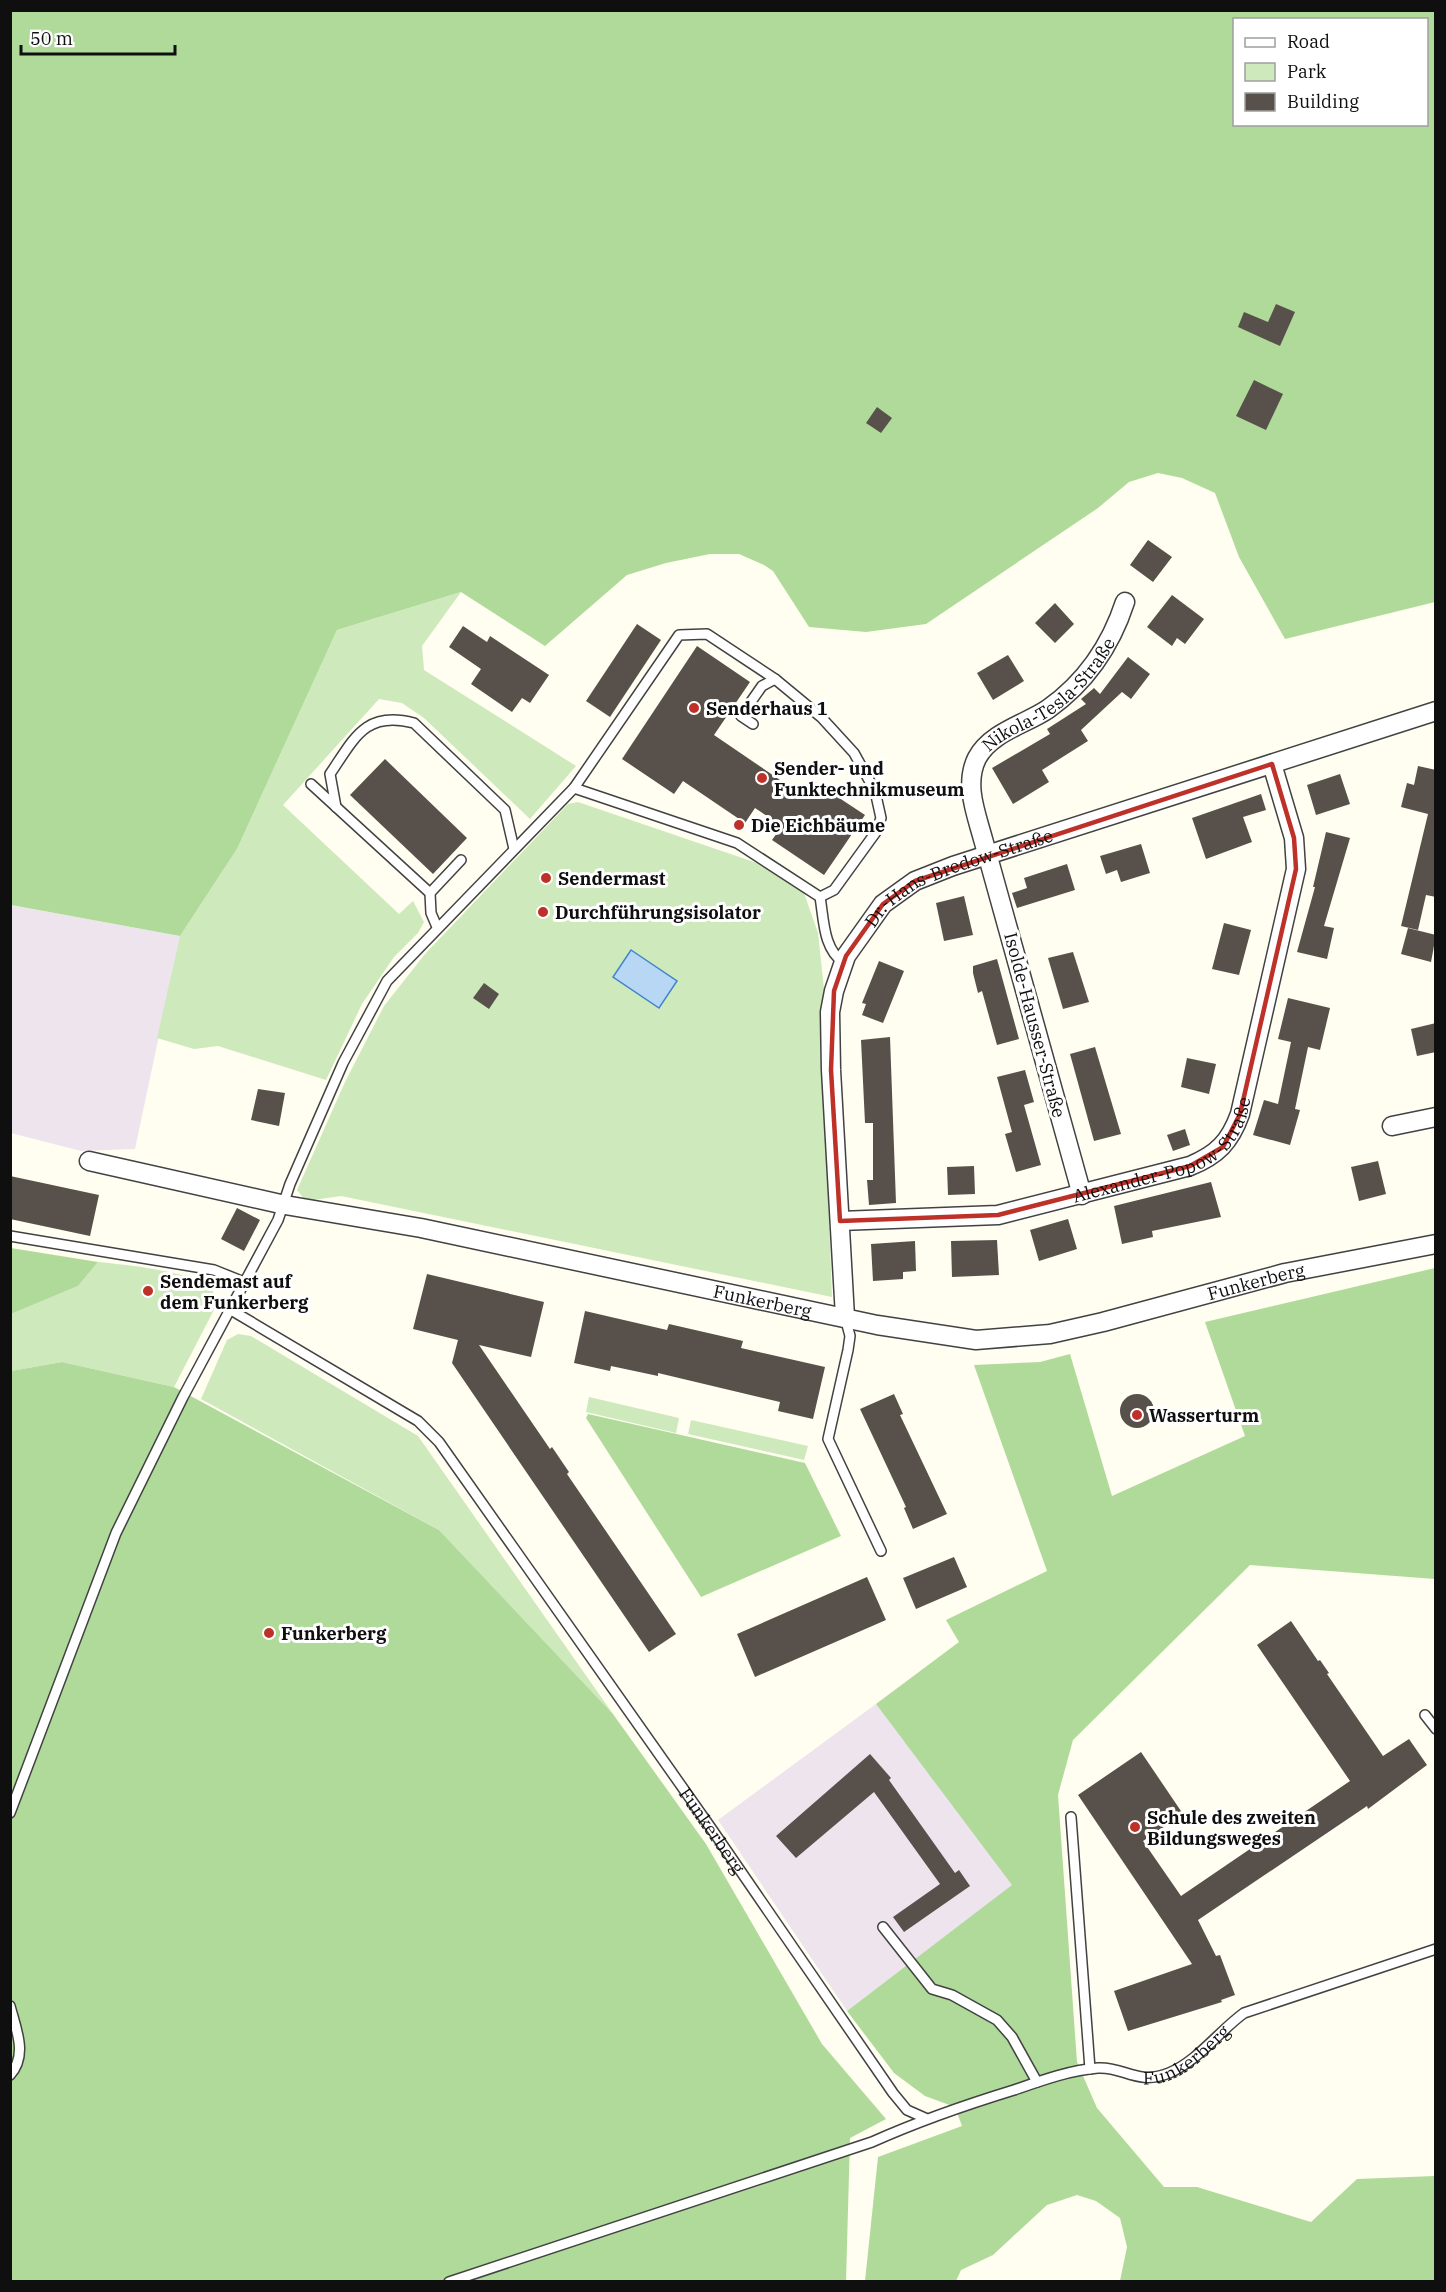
<svg xmlns="http://www.w3.org/2000/svg" width="1446" height="2292" font-family="'IBM Plex Serif',serif">
	<style>
		.industrial { fill: #ede4ed }
		.green { fill: #cee9bb }
		.forest { fill: #b0da9a; fill-rule: evenodd }
		.water { fill: #b7d7f5; stroke: #3f84cb; stroke-width: 1.5 }
		.building { fill: #58514b }
		.lines { fill: none; stroke-linecap: round; stroke-linejoin: round }
		.service-casing { stroke: #424242; stroke-width: 12 }
		.minor-casing { stroke: #424242; stroke-width: 21 }
		.service { stroke: #fff; stroke-width: 9 }
		.minor { stroke: #fff; stroke-width: 18 }
		.marked { fill: none; stroke: #be3128; stroke-width: 4.5; stroke-linejoin: round }
		.poi-dot { fill: #be3128; stroke: #fff; stroke-width: 2 }
		.labels { text-anchor: middle; dominant-baseline: central; stroke-width: 6; stroke-linejoin: round; paint-order: stroke }
		.street-label { font-size: 18px; fill: #0f0f0f; stroke: #fff }
		.poi-label { font-size: 18px; font-weight: bold; fill: #0f0f0f; stroke: #fff; text-anchor: start }
	</style>
	<rect width="100%" height="100%" fill="#fffef1"/>
	<g class="industrial">
		<path d="M10,905L180,936L135,1149L81,1151L11,1133Z"/>
		<path d="M876,1704L1013,1885L847,2011L718,1820Z"/>
	</g>
	<g class="green">
		<path d="M461,592L422,646L424,670L576,766L530,819L424,718L402,703L379,699L283,805L399,914L413,901L424,922L418,933L394,957L362,1004L326,1080L218,1046L194,1049L157,1038L180,936L237,849L337,630Z"/>
		<path d="M578,802L757,863L804,893L818,933L824,989L821,1011L832,1297L341,1196L306,1201L297,1190L345,1082L384,1006L425,954L568,804Z"/>
		<path d="M98,1262C121,1264 199,1272 212,1290C214,1293 216,1300 217,1304L174,1387L62,1362L11,1371V1314L78,1286Z"/>
		<path d="M238,1334L251,1336L418,1436L613,1714L439,1530L201,1399L227,1340Z"/>
		<path d="M589,1397L679,1418L676,1433L586,1412Z"/>
		<path d="M691,1420L808,1446L804,1460L688,1434Z"/>
	</g>
	<g class="forest">
		<path d="M10,11H1435V602L1285,639L1239,557L1215,493L1182,478L1158,473L1129,482L1098,508L926,624L866,632L809,627L773,571L764,565L739,554H710L666,563L627,575L545,646L461,592L337,630L237,849L180,936L11,905ZM1234,20H1426V124H1234Z"/>
		<path d="M10,1248H11L98,1262L78,1286L11,1314Z"/>
		<path d="M1435,1268V1579L1250,1565L1073,1740L1058,1795L1077,2062L1097,2108L1164,2187H1197L1311,2222L1357,2179L1435,2176V2281H1120L1127,2247L1120,2218L1096,2201L1077,2195L1047,2205L993,2255L961,2270L956,2281H865L878,2157L962,2126L955,2107L925,2096L894,2073L847,2011L1012,1885L876,1704L959,1642L946,1620L1047,1571L974,1365L1040,1362L1070,1354L1112,1496L1245,1436L1205,1322Z"/>
		<path d="M62,1362L174,1387L439,1530L613,1714L706,1844L822,2044L886,2119L850,2138L846,2281L11,2282V1371Z"/>
		<path d="M588,1414L805,1463L841,1536L701,1597L586,1418Z"/>
	</g>
	<path class="water" d="M631,950L677,981L659,1008L613,977Z"/>
	<g class="building">
		<path d="M1276,304L1295,312L1280,346L1238,327L1244,312L1268,322Z"/>
		<path d="M1254,380L1283,394L1266,430L1236,416Z"/>
		<path d="M877,407L892,418L881,433L866,423Z"/>
		<path d="M1148,540L1172,557L1153,582L1130,565Z"/>
		<path d="M1172,595L1204,619L1185,644L1177,638L1172,646L1147,627Z"/>
		<path d="M1055,603L1074,624L1055,643L1035,623Z"/>
		<path d="M637,624L661,640L610,717L586,701Z"/>
		<path d="M463,626L487,642L490,636L549,675L530,703L522,698L512,712L471,684L481,669L449,647Z"/>
		<path d="M697,646L750,682L714,735L802,795L812,780L865,815L824,875L772,840L782,826L755,808L745,823L683,781L674,794L622,759Z"/>
		<path d="M1008,655L1024,681L993,700L977,673Z"/>
		<path d="M1128,657L1150,674L1131,699L1122,692L1081,730L1088,741L1042,770L1049,782L1013,804L992,768L1050,734L1047,729L1086,704L1081,699L1094,688L1100,694Z"/>
		<path d="M385,759L467,838L433,874L350,795Z"/>
		<path d="M1418,766L1436,770V897L1426,895L1418,930L1401,926L1428,814L1401,807L1407,783L1414,785Z"/>
		<path d="M1340,774L1350,804L1316,815L1307,785Z"/>
		<path d="M1261,794L1266,810L1243,817L1252,842L1206,859L1192,818Z"/>
		<path d="M1326,832L1350,838L1324,926L1334,928L1327,959L1297,952L1315,887H1313Z"/>
		<path d="M1141,844L1150,873L1121,882L1117,870L1106,874L1100,856Z"/>
		<path d="M1067,864L1075,890L1017,908L1012,893L1027,888L1024,878Z"/>
		<path d="M964,896L973,935L944,941L936,903Z"/>
		<path d="M1224,923L1251,930L1239,975L1212,969Z"/>
		<path d="M1408,928L1436,935L1431,962L1401,954Z"/>
		<path d="M1073,952L1089,1002L1063,1009L1048,958Z"/>
		<path d="M997,959L1019,1039L997,1045L982,991L978,993L973,973V966Z"/>
		<path d="M879,961L904,971L883,1023L862,1015L866,1004L862,1003Z"/>
		<path d="M484,983L499,994L489,1009L473,998Z"/>
		<path d="M1288,998L1330,1008L1320,1050L1308,1047L1295,1109L1300,1110L1290,1145L1253,1135L1264,1100L1278,1104L1291,1042L1278,1039Z"/>
		<path d="M1436,1023V1052L1417,1056L1411,1029Z"/>
		<path d="M890,1037L896,1203L869,1205L867,1180H873V1123H865L861,1040Z"/>
		<path d="M1095,1047L1121,1134L1094,1141L1070,1054Z"/>
		<path d="M1187,1058L1216,1064L1209,1094L1181,1087Z"/>
		<path d="M1025,1070L1034,1102L1024,1105L1041,1165L1016,1172L1005,1134L1012,1132L997,1077Z"/>
		<path d="M258,1089L285,1093L279,1126L251,1120Z"/>
		<path d="M1185,1129L1190,1145L1173,1151L1167,1135Z"/>
		<path d="M1378,1161L1386,1194L1359,1201L1351,1167Z"/>
		<path d="M974,1166L975,1194L948,1195L947,1167Z"/>
		<path d="M10,1176L99,1195L90,1236L10,1219Z"/>
		<path d="M1211,1182L1221,1217L1152,1231L1153,1237L1122,1244L1114,1206Z"/>
		<path d="M237,1208L260,1220L244,1251L221,1239Z"/>
		<path d="M1068,1219L1077,1249L1039,1261L1030,1230Z"/>
		<path d="M997,1240L999,1275L952,1277L951,1241Z"/>
		<path d="M915,1241L916,1271L903,1272V1279L873,1281L871,1244Z"/>
		<path d="M427,1274L544,1302L531,1357L479,1345L550,1449L552,1447L569,1472L567,1474L676,1634L649,1652L452,1363L458,1340L413,1329Z"/>
		<path d="M585,1311L667,1330L669,1324L743,1341L741,1348L825,1367L813,1419L778,1411L780,1402L658,1373V1376L611,1366L610,1371L574,1363Z"/>
		<path d="M894,1394L903,1414L900,1415L947,1514L913,1529L904,1508L906,1507L860,1409Z"/>
		<circle cx="1137" cy="1411" r="17"/>
		<path d="M954,1557L967,1587L916,1609L903,1578Z"/>
		<path d="M867,1577L886,1620L755,1677L737,1634Z"/>
		<path d="M1291,1621L1318,1661L1320,1660L1329,1673L1327,1674L1383,1756L1409,1739L1427,1765L1368,1809L1367,1806L1198,1920L1216,1956L1220,1955L1235,1995L1221,2000L1222,2002L1128,2031L1114,1991L1192,1964L1078,1795L1141,1752L1183,1814L1143,1841L1181,1896L1350,1781L1257,1645Z"/>
		<path d="M870,1754L891,1778L889,1780L955,1873L959,1870L970,1886L904,1932L893,1917L940,1884L874,1792L796,1858L776,1836Z"/>
	</g>
	<g class="lines">
		<defs>
			<g id="service">
				<path d="M753,724L741,716L762,686L775,679"/>
				<path d="M311,784L430,893L431,913L437,927"/>
				<path d="M574,788L737,843L820,897C824,920 823,949 844,963"/>
				<path d="M336,807L330,774C354,739 365,710 414,723L505,810L514,849"/>
				<path d="M430,893L461,860"/>
				<path d="M10,1236L214,1270L244,1282"/>
				<path id="s1" d="M231,1310L418,1421L439,1442L711,1828L893,2093L907,2110L925,2118"/>
				<path d="M845,1317L850,1336L848,1350L828,1439L881,1551"/>
				<path d="M1425,1715L1436,1729"/>
				<path d="M10,1813L116,1533L183,1397L278,1220L290,1184L343,1063L387,981L574,788L679,635L707,634L775,679L821,717L854,753L875,791L881,818L876,832L834,890L820,897"/>
				<path d="M1071,1817L1090,2069"/>
				<path d="M883,1927L932,1989L952,1995L997,2020L1012,2037L1037,2082"/>
				<path d="M10,2006C16,2029 28,2055 10,2075"/>
				<path id="s2" d="M449,2282L872,2142C919,2121 965,2105 1014,2090C1040,2081 1070,2070 1098,2068C1123,2066 1137,2086 1169,2073C1198,2061 1219,2031 1244,2013L1436,1949"/>
			</g>
			<g id="minor">
				<path d="M1392,1126L1436,1117"/>
				<path id="s3" d="M89,1161L285,1205L421,1228L877,1325L976,1340L1050,1334L1103,1322L1285,1273L1436,1244"/>
				<path id="s4" d="M1082,1195L983,839C976,813 964,784 977,758C991,732 1026,724 1048,709C1086,682 1111,645 1125,602"/>
				<path id="s5" d="M840,1221L998,1215L1190,1166C1217,1155 1230,1142 1240,1114L1296,869L1294,838L1272,764"/>
				<path id="s6" d="M845,1317L831,1070L830,1012L834,991L846,956L883,904L915,881L953,866L1436,711"/>
			</g>
		</defs>
		<use href="#service" class="service-casing"/>
		<use href="#minor" class="minor-casing"/>
		<use href="#service" class="service"/>
		<use href="#minor" class="minor"/>
	</g>
	<path class="marked" d="M1272,764L1294,838L1296,869L1240,1114L1223,1147L1190,1166L998,1215L840,1221L831,1070L834,991L846,956L883,904L915,881Z"/>
	<g class="poi-dot">
		<circle cx="694" cy="708" r="6"/>
		<circle cx="762" cy="778" r="6"/>
		<circle cx="739" cy="825" r="6"/>
		<circle cx="546" cy="878" r="6"/>
		<circle cx="543" cy="912" r="6"/>
		<circle cx="148" cy="1291" r="6"/>
		<circle cx="1137" cy="1415" r="6"/>
		<circle cx="269" cy="1633" r="6"/>
		<circle cx="1135" cy="1827" r="6"/>
	</g>
	<g class="labels">
		<g class="street-label">
			<text stroke="none"><textPath href="#s4" startOffset="550">Nikola-Tesla-Straße</textPath></text>
			<text stroke="none"><textPath href="#s6" startOffset="507">Dr.-Hans-Bredow-Straße</textPath></text>
			<text transform="translate(1035 1025) rotate(75)">Isolde-Hausser-Straße</text>
			<text stroke="none"><textPath href="#s5" startOffset="342">Alexander-Popow-Straße</textPath></text>
			<text stroke="none"><textPath href="#s3" startOffset="1192">Funkerberg</textPath></text>
			<text stroke="none"><textPath href="#s3" startOffset="688">Funkerberg</textPath></text>
			<text stroke="none"><textPath href="#s1" startOffset="722">Funkerberg</textPath></text>
			<text stroke="none"><textPath href="#s2" startOffset="780">Funkerberg</textPath></text>
		</g>
		<g class="poi-label">
			<text x="706" y="708">Senderhaus 1</text>
			<text x="774" y="768">Sender- und<tspan x="774" dy="21">Funktechnikmuseum</tspan></text>
			<text x="751" y="825">Die Eichbäume</text>
			<text x="558" y="878">Sendermast</text>
			<text x="555" y="912">Durchführungsisolator</text>
			<text x="160" y="1281">Sendemast auf<tspan x="160" dy="21">dem Funkerberg</tspan></text>
			<text x="1149" y="1415">Wasserturm</text>
			<text x="281" y="1633">Funkerberg</text>
			<text x="1147" y="1817">Schule des zweiten<tspan x="1147" dy="21">Bildungsweges</tspan></text>
		</g>
	</g>
	<rect width="1446" height="2292" fill="none" stroke="#0f0f0f" stroke-width="24"/>
	<rect x="1233" y="18" width="195" height="108" fill="#ffffff" stroke="#9f9f9f" stroke-width="1.5"/>
	<rect x="1245" y="38" width="30" height="9" fill="#ffffff" stroke="#9f9f9f" stroke-width="1.5"/>
	<text x="1287" y="48" font-size="18" fill="#0f0f0f">Road</text>
	<rect x="1245" y="63" width="30" height="18" fill="#cee9bb" stroke="#9f9f9f" stroke-width="1.5"/>
	<text x="1287" y="78" font-size="18" fill="#0f0f0f">Park</text>
	<rect x="1245" y="93" width="30" height="18" fill="#58514b" stroke="#9f9f9f" stroke-width="1.5"/>
	<text x="1287" y="108" font-size="18" fill="#0f0f0f">Building</text>
	<path d="M21 45v9h154v-9" fill="none" stroke="#0f0f0f" stroke-width="3"/>
	<text x="30" y="45" font-size="18" fill="#0f0f0f" stroke="#ffffff" stroke-width="4.5" paint-order="stroke">50 m</text>
</svg>
